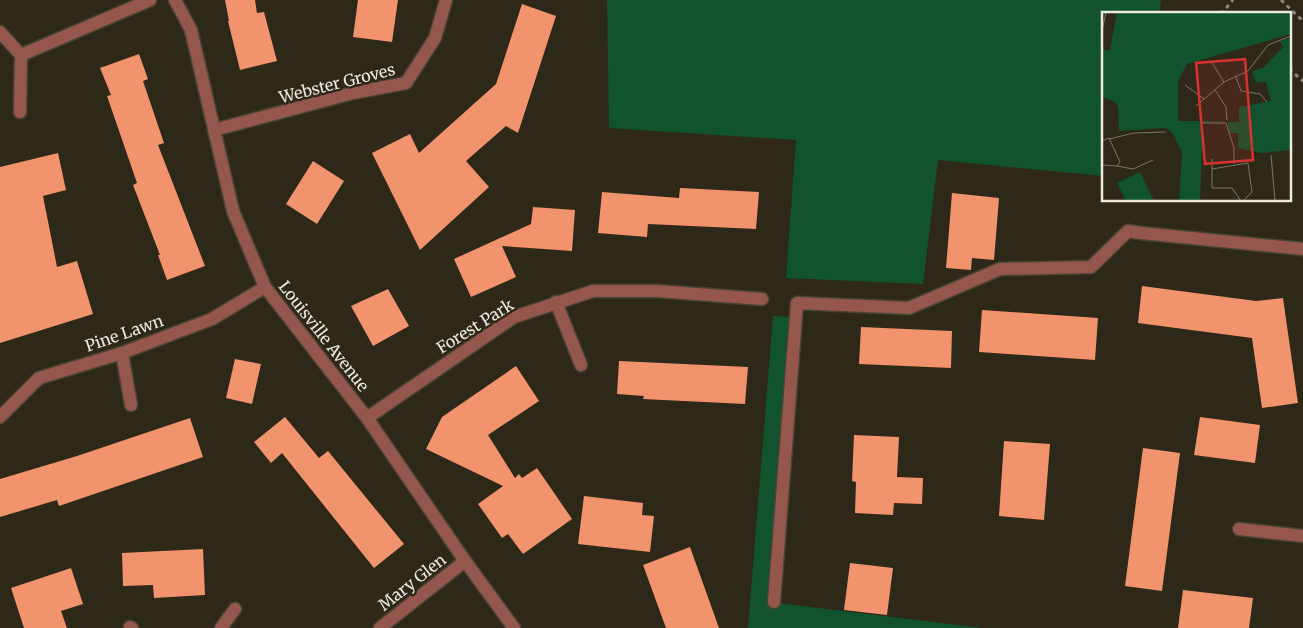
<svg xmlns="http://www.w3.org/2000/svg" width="1303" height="628" font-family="Merriweather,serif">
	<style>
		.green { fill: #10532e }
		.building { fill: #f1936c }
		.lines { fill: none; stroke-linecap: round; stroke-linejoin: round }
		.lane-casing { stroke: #494334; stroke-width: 15 }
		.street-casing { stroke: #494334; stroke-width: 15 }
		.path { stroke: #8e897c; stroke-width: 3; stroke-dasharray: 4 4; stroke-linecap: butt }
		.lane { stroke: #95574d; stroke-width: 12 }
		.street { stroke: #95574d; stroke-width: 12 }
		.labels { text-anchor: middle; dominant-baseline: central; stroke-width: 5; stroke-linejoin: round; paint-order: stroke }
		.street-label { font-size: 16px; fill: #eeeae0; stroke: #2e2818 }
		.inset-road { fill: none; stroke: #7b7668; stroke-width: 1 }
		.view { fill: #d73231; fill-opacity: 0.15; stroke: #d73231; stroke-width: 2.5 }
		.inset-edge { fill: none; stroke: #eeeae0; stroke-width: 2.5 }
	</style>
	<rect width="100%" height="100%" fill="#2e2818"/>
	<g class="green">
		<path d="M607,0H1161L1159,14H1103V176L938,160L923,284L786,278L796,140L609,128Z"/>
		<path d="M773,316L790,317L769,602L982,628H748Z"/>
	</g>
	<g class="building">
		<path d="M225,0H255L257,13L264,12L277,61L240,70L228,21H229Z"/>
		<path d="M358,0H398L392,42L353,37Z"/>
		<path d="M522,4L556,16L518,133L506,126L466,161L489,187L420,250L372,153L410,134L419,153L496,84Z"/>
		<path d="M139,54L148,79L143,81L164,143L158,145L205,266L167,280L158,255H160L133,185L137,183L107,96L111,95L100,68Z"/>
		<path d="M58,153L66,190L43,196L57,267L77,261L93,314L0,343V167Z"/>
		<path d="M313,161L344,181L317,224L286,204Z"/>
		<path d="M680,188L759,192L756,229L648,224L647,237L598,233L602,192L679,198Z"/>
		<path d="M952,193L999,198L994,260L972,258L971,270L946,268Z"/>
		<path d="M533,207L575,210L572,251L502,246L516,277L471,297L454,259L531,224Z"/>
		<path d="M1142,286L1256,301L1283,298L1298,403L1262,408L1252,338L1138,323Z"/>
		<path d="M388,289L409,326L373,346L351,306Z"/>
		<path d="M982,310L1098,318L1095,360L979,352Z"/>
		<path d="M861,327L952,331L951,368L859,364Z"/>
		<path d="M235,359L261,364L252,404L226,398Z"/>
		<path d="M619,361L748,367L745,404L643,399L644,396L617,394Z"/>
		<path d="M516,366L539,401L488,435L515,478L519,474L522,478L537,468L572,519L523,554L508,534L502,538L478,504L503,486L426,449L442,417Z"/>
		<path d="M285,417L319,458L328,451L404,544L374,568L282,453L271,463L254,442Z"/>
		<path d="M1200,417L1260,425L1255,463L1194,455Z"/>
		<path d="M190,418L203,457L59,506L57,500L0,517V479L77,456Z"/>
		<path d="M854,435L899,437L897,477L923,478L922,504L894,503L893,515L855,513L856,482L852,481Z"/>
		<path d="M1004,441L1050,444L1044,520L999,516Z"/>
		<path d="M1143,448L1180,453L1162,591L1125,586Z"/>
		<path d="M584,496L643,503L642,515L654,516L650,552L578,544Z"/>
		<path d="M690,547L719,628H666L643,565Z"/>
		<path d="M203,549L205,595L154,598L153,585L123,586L122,553Z"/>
		<path d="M850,563L893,568L887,615L844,610Z"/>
		<path d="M71,568L83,604L61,611L67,628H24L11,588Z"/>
		<path d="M1183,590L1253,598L1249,628H1178Z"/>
	</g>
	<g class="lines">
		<defs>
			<path id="lane" d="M774,602L797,303L909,308L1000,269L1091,267L1128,231L1141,233"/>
			<g id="street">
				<path d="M175,0L191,30L233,211L265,287L367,418L465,561L514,628"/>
				<path d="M0,32L21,55L20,112"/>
				<path d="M21,55L150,0"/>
				<path d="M214,130L353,93L406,83L435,38L446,0"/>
				<path d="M1141,233L1303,249"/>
				<path d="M556,302L581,365"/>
				<path d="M122,353L131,405"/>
				<path d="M0,417L39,378L122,353L212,319L265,287"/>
				<path d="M367,418L514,317L593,291H657L762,299"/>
				<path d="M1239,529L1303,536"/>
				<path d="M130,627L132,628"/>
				<path d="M221,628L235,609"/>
				<path d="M380,628L465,561"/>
			</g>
		</defs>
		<use href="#lane" class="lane-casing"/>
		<use href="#street" class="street-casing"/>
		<g class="path">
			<path d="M1281,0L1303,21"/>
			<path d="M1221,14L1233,0"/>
			<path d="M1289,69L1303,81"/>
		</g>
		<use href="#lane" class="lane"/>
		<use href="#street" class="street"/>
	</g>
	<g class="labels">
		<g class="street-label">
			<text transform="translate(337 83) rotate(-14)">Webster Groves</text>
			<text transform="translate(475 326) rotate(-32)">Forest Park</text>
			<text transform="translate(124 333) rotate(-19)">Pine Lawn</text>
			<text transform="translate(324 336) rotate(52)">Louisville Avenue</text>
			<text transform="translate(412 582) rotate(-38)">Mary Glen</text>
		</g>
	</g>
	<g transform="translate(1102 12)">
		<rect width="189" height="189" fill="#2e2818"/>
		<path d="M15,0H189V22L85,52L76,69V109H123L101,111L98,189H77L80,140L69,119L63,116L17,119L16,95L13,90L0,85V38H8ZM189,26V138L159,141L136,136V121H127L126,110H137V95L169,89L164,70H154L150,59L161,56L181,35L178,29ZM38,160L52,189H24L15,171Z" fill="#10532e"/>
		<path class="inset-road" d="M0,19L4,0M109,49L122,70M134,65L139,79L158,82L165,90M83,73L102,87M113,78L124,95L125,108M94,94L122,70L146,59L166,33L189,24M101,111H124L132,136V152M0,118V101M7,127L32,121L63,120M0,129L7,126L18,150L15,154L0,153M169,143L173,189M110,147V176H130L139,189M15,154L31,157L51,148M110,157L146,151L150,180L141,189"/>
		<path class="view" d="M143,47L151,148L103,152L94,51Z"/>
		<rect width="189" height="189" class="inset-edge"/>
	</g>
</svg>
